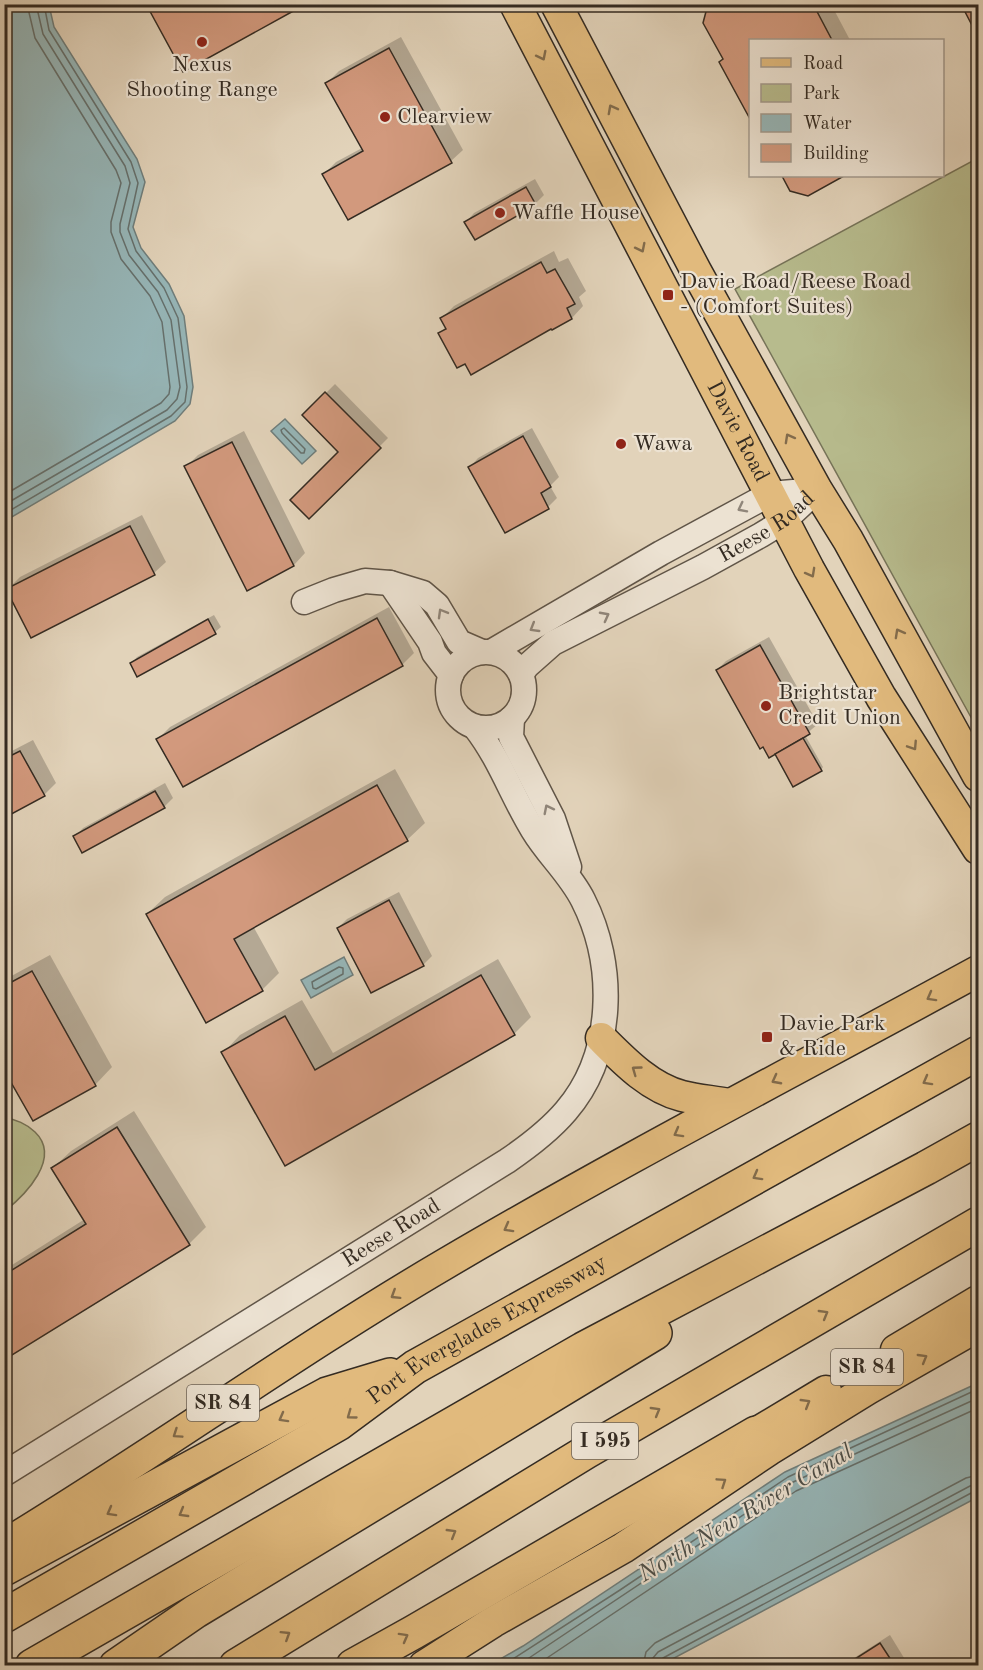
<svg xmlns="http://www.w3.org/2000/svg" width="983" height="1670" font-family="'Old Standard TT',serif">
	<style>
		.green { fill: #b7bb8d; stroke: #767358; stroke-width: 1.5 }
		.water { fill: #96b6b8; stroke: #6f7e7c; stroke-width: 1.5 }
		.shadow { fill: #0003 }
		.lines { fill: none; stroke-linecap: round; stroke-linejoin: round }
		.shore { stroke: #65706d; stroke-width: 1.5 }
		.building { fill: #d2997d; stroke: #342b22; stroke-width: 1.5 }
		.minor-casing { stroke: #605548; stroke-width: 27 }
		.major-casing { stroke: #342b22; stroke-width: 33 }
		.highway-casing { stroke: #342b22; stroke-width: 36 }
		.minor { stroke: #ece2d2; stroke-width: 24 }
		.major { stroke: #e1ba7d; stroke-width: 30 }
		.highway { stroke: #e1ba7d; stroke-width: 33 }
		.oneway { stroke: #826b4b }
		.oneway2 { stroke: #90867a }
		.poi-dot { fill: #8f2418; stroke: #ece2d2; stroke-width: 2 }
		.labels { text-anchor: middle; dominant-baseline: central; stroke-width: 4.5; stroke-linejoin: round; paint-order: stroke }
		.shield { fill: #ece2d2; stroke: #6b6257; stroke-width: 1.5 }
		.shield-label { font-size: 21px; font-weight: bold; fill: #342b22 }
		.poi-label { font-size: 22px; fill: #342b22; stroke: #ece2d2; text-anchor: start }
		.street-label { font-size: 22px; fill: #342b22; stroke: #ece2d2 }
		.water-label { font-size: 24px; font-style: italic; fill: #4c4e48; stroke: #ece2d2 }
	</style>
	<rect width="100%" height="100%" fill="#e2d3ba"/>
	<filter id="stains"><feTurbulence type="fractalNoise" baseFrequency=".00333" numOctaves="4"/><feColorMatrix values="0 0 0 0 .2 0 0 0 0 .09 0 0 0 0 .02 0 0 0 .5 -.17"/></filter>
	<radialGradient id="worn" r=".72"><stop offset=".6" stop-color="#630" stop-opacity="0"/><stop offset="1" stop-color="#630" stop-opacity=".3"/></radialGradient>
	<g class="green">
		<path d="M978,158V730L735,289Z"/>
		<path d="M5,1118C15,1119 27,1124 35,1132C62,1158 25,1195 5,1211Z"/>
	</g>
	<g class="water">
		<path d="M4,5H49L54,27L137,159L145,182L133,227L141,248L169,284L184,316L193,387L190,404L175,421L5,521Z"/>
		<path d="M285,419L316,451L302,464L271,431Z"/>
		<path d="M344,957L353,975L311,998L301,980Z"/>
		<path d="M978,1383V1497L661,1665H490L523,1646L785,1472Z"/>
	</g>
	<g class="shadow">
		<path d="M710,4H831L850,40H750V115L721,62L724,59Z"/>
		<path d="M401,37L463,150L451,161L348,218L324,174L336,162L362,148L327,83L339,71Z"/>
		<path d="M783,176H841L807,194L791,189Z"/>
		<path d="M535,179L544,195L535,204L466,222L474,213Z"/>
		<path d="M554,251L559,262L568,258L586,291L579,297L583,306L572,318L552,328L466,362L440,333L446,327L442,318L454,306Z"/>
		<path d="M335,384L388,438L309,517L340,452L304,415Z"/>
		<path d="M532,428L559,477L550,486L557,498L548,507L505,531L470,467L478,458Z"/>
		<path d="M244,431L305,553L294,565L186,467L198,455Z"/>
		<path d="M142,515L166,562L154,573L8,589L20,577Z"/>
		<path d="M389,607L414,653L402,665L158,739L170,727Z"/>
		<path d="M214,615L221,627L215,632L132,663L137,657Z"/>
		<path d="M769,637L818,724L805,735L823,767L821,770L777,755L763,745L717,670L726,661Z"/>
		<path d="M33,740L56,783L44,795L4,817V755Z"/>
		<path d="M395,769L425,823L407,840L253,926L279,973L262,990L147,914L165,897Z"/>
		<path d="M165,783L173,798L164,807L75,837L83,828Z"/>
		<path d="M399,892L432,956L423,965L338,928L347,919Z"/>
		<path d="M50,955L112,1067L95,1085L4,1067V980Z"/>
		<path d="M498,959L531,1017L514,1034L286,1164L223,1053L240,1035L302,1000L333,1053Z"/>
		<path d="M134,1111L206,1227L189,1244L4,1359V1270L85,1219L53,1168L71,1151Z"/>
		<path d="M890,1635L909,1666H842L843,1665Z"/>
	</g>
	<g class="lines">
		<g class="shore">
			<path d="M284,428L305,449L304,453H301L282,433L281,430Z"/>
			<path d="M4,495L161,403L169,394L170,387L162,322L150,296L121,259L111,232V222L121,183L116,170L35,38L27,4"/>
			<path d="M4,505L167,410L177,399L180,387L171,320L158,292L129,255L120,232V224L130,183L125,166L43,34L36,4"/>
			<path d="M4,514L171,416L185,402L187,387L178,318L164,288L136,251L128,229L138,183L131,162L49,30L44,4"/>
			<path d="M339,967L343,968V974L316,989L313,988L312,982Z"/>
			<path d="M502,1666L620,1590L788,1477L978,1389"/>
			<path d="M517,1666L791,1483L978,1398"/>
			<path d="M535,1666L796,1491L978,1408"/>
			<path d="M643,1666L646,1652L655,1643L966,1478L978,1475"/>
			<path d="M652,1666L653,1658L658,1652L970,1486L978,1484"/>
			<path d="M659,1666L663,1658L973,1492H978"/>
		</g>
	</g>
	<g class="building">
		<path d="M146,4H312L300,11L297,9L183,72Z"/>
		<path d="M708,4H813L832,40H750V119L719,62L723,59L703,23Z"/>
		<path d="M961,4H978V37Z"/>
		<path d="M389,48L452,163L348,220L322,174L363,151L325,83Z"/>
		<path d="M782,176H844L808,196L790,191Z"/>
		<path d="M526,187L536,205L475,240L464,222Z"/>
		<path d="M541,262L547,273L555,269L575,304L567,308L572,319L552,330L551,329L471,375L465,364L457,368L438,333L446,329L440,318Z"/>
		<path d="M325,392L381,448L309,519L290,500L338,452L302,415Z"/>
		<path d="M523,436L551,487L541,493L549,509L505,533L468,467Z"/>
		<path d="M232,442L294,566L247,591L184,466Z"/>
		<path d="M130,526L155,575L31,638L6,589Z"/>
		<path d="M377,618L403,666L183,787L156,739Z"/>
		<path d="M208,619L216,634L137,677L130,663Z"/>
		<path d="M760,645L810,734L769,758L763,747L760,749L716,670Z"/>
		<path d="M803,738L822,771L793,787L775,754Z"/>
		<path d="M20,751L45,796L4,818V759Z"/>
		<path d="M377,785L408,841L234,939L263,991L206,1023L146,914Z"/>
		<path d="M155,791L165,808L82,853L73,836Z"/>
		<path d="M389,900L424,966L371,993L337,928Z"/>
		<path d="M32,971L96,1086L33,1121L4,1070V986Z"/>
		<path d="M481,975L515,1035L285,1166L221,1052L285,1016L315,1070Z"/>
		<path d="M117,1127L190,1245L4,1360V1275L86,1224L51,1168Z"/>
		<path d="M880,1643L895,1666H844Z"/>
	</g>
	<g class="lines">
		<defs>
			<g id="minor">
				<path d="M390,583L430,642L434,653L451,675"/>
				<path d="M304,602L334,590L365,581L390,583L423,593L437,605L459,642L482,652"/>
				<path d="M491,652L661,553L770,494L817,490"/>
				<circle cx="486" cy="690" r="38"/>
				<path id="s1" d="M521,674L527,666L553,643L703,567L761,535L784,521L817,490"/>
				<path d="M512,718L511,737L553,819L569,867"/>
				<path id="s2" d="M4,1474L507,1161C529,1146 549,1131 566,1111C615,1054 616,965 583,900C570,874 548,855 533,830C512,796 500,759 475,727"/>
			</g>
			<g id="major">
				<path id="s3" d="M515,4L809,569L881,697L978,849"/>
				<path d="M556,4L696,271L817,490L848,540L978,776"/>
				<path d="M601,1038C624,1061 650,1088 682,1096C697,1100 714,1101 729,1104"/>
				<path d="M896,1350L978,1301"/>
				<path d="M737,1447L756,1433L826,1391"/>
				<path d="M4,1545C154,1454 295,1352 445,1264C620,1161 800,1068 978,971"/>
				<path d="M424,1666L493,1622L623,1548L769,1450L868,1389L978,1326"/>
			</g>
			<g id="highway">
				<path d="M4,1569L327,1394L390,1375"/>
				<path id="s4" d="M4,1616L338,1424L415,1367L978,1053"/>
				<path d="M32,1666L583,1349L926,1168L978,1139"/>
				<path d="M116,1666L196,1611L655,1333"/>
				<path d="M236,1666L586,1452L978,1224"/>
				<path d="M353,1666L414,1632L756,1433"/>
			</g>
		</defs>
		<use href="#minor" class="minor-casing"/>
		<use href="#major" class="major-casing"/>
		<use href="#highway" class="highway-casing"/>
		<use href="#minor" class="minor"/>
		<use href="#major" class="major"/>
		<use href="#highway" class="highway"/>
	</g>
	<defs><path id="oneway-chevron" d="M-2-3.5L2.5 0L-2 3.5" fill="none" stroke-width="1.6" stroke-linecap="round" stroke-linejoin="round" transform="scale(1.5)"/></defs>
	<g class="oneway">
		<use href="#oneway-chevron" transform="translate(542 56) rotate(63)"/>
		<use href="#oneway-chevron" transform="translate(612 109) rotate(-118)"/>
		<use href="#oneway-chevron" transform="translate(641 248) rotate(63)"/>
		<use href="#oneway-chevron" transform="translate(789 438) rotate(-119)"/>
		<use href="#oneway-chevron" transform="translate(811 573) rotate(61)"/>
		<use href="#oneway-chevron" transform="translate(899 633) rotate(-119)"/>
		<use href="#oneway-chevron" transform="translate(913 746) rotate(57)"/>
		<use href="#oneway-chevron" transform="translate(931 997) rotate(151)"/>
		<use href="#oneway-chevron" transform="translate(636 1070) rotate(-144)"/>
		<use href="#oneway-chevron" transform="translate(776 1080) rotate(152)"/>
		<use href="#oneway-chevron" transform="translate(927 1081) rotate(151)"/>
		<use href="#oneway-chevron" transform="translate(678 1133) rotate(151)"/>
		<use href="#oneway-chevron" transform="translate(757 1176) rotate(151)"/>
		<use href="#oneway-chevron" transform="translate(508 1228) rotate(151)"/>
		<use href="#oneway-chevron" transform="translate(395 1295) rotate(148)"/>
		<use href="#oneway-chevron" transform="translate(824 1314) rotate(-30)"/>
		<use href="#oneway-chevron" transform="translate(923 1358) rotate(-30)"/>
		<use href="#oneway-chevron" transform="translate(806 1403) rotate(-31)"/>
		<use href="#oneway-chevron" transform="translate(656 1411) rotate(-30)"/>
		<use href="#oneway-chevron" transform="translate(351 1415) rotate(144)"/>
		<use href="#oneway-chevron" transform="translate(283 1418) rotate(151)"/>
		<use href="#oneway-chevron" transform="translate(177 1434) rotate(146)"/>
		<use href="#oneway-chevron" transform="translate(722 1482) rotate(-34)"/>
		<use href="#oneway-chevron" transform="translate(111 1512) rotate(151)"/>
		<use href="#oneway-chevron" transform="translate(183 1513) rotate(150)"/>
		<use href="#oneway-chevron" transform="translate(452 1533) rotate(-31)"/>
		<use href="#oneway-chevron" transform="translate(286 1635) rotate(-32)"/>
		<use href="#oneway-chevron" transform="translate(404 1637) rotate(-29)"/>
	</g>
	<g class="oneway2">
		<use href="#oneway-chevron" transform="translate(742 508) rotate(153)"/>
		<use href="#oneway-chevron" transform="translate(442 613) rotate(-120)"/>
		<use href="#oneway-chevron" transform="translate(605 616) rotate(-28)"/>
		<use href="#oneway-chevron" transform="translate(534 628) rotate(149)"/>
		<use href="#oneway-chevron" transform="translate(548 809) rotate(-117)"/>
	</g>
	<g class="poi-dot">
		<circle cx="202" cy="42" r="6"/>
		<circle cx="385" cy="117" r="6"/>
		<circle cx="500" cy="213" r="6"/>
		<rect x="662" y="289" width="12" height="12" rx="3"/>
		<circle cx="621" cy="444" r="6"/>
		<circle cx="766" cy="706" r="6"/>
		<rect x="761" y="1031" width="12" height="12" rx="3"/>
	</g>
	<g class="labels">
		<g class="shield">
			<rect x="831" y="1349" width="72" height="36" rx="4.5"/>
			<rect x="187" y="1385" width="72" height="36" rx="4.5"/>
			<rect x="572" y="1423" width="66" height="36" rx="4.5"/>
		</g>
		<g class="shield-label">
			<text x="867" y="1367">SR 84</text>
			<text x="223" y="1403">SR 84</text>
			<text x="605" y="1441">I 595</text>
		</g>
		<g class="poi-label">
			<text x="202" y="65" text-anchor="middle">Nexus<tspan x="202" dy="25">Shooting Range</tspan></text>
			<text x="397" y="117">Clearview</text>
			<text x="512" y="213">Waffle House</text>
			<text x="680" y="282">Davie Road/Reese Road<tspan x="680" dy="25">- (Comfort Suites)</tspan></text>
			<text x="633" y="444">Wawa</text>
			<text x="778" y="693">Brightstar<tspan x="778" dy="25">Credit Union</tspan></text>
			<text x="779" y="1024">Davie Park<tspan x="779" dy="25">&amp; Ride</tspan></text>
		</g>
		<g class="street-label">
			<text stroke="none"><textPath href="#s3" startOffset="482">Davie Road</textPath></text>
			<text stroke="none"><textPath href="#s1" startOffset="288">Reese Road</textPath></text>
			<text stroke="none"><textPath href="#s2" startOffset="456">Reese Road</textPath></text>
			<text stroke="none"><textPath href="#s4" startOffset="562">Port Everglades Expressway</textPath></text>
		</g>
		<g class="water-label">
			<text transform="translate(746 1514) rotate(-31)">North New River Canal</text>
		</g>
	</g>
	<rect width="983" height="1670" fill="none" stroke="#e2d3ba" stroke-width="24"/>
	<rect x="6" y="6" width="971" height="1658" fill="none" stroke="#342b22" stroke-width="3"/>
	<rect x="12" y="12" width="959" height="1646" fill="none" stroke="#342b22" stroke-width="1.5"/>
	<rect x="749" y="39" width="195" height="138" fill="#ece2d2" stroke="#a2998c" stroke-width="1.5"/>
	<rect x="761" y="58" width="30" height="9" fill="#e1ba7d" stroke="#a2998c" stroke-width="1.5"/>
	<text x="803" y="69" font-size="18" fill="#342b22">Road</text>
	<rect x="761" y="84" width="30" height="18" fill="#b7bb8d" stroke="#a2998c" stroke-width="1.5"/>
	<text x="803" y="99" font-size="18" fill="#342b22">Park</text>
	<rect x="761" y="114" width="30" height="18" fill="#96b6b8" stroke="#a2998c" stroke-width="1.5"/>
	<text x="803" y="129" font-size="18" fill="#342b22">Water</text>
	<rect x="761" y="144" width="30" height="18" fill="#d2997d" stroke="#a2998c" stroke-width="1.5"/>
	<text x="803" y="159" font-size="18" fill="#342b22">Building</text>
	<rect width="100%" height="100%" filter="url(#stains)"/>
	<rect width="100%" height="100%" fill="url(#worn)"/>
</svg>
